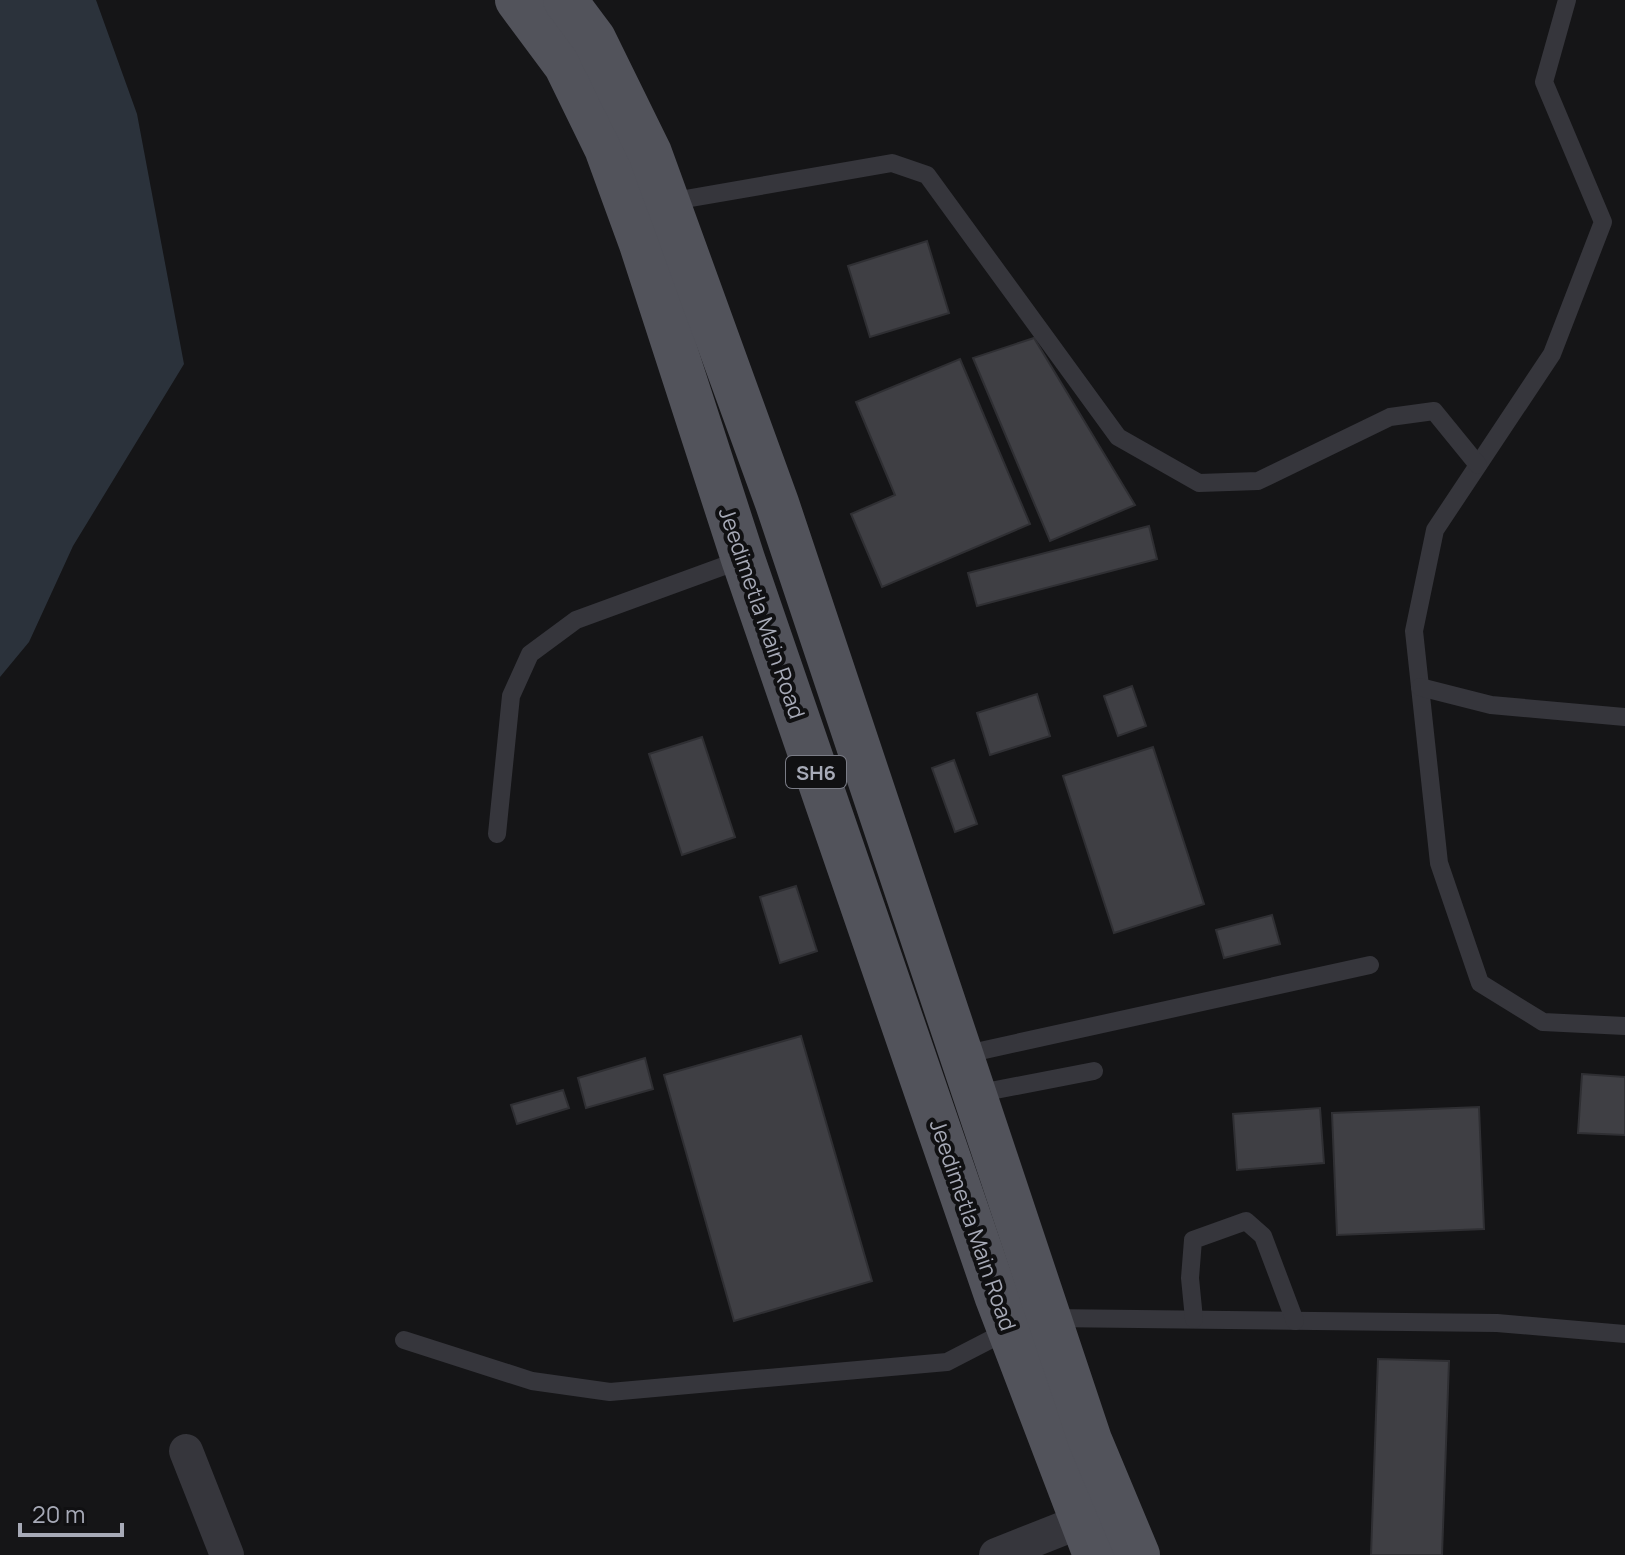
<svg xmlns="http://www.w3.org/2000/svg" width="1625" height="1555" font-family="Manrope,sans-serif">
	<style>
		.water { fill: #2b323b }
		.building { fill: #3f3f44; stroke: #2f2f33; stroke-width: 2 }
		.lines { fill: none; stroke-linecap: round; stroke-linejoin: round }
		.service { stroke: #36363c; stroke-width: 18 }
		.minor { stroke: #36363c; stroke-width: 34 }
		.primary { stroke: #52535b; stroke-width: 44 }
		.labels { text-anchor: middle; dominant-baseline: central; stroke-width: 8; stroke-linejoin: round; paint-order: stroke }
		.shield { fill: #101012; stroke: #7a7c86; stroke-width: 2 }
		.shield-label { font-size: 20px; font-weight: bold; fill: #a7aab7 }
		.street-label { font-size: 22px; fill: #a7aab7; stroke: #101012 }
	</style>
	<rect width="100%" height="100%" fill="#151517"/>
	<path class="water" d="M0,0H96L137,114L184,364L73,546L29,642L0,677Z"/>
	<g class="building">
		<path d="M927,241L949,313L870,337L848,266Z"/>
		<path d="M1034,338L1135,505L1050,541L973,358Z"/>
		<path d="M960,359L1030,524L882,587L851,514L895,495L856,402Z"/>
		<path d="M1149,526L1157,559L977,606L968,573Z"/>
		<path d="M1132,686L1146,726L1118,736L1104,696Z"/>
		<path d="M1037,694L1050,736L990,755L977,713Z"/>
		<path d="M702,737L735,837L682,855L649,754Z"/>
		<path d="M1153,747L1204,904L1114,933L1063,776Z"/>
		<path d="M954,760L977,824L955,832L932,768Z"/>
		<path d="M796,886L817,951L780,963L760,897Z"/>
		<path d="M1272,915L1280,944L1224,958L1216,930Z"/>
		<path d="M801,1036L872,1281L734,1321L664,1075Z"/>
		<path d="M645,1058L653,1089L586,1108L578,1078Z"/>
		<path d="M1582,1074L1625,1077V1135L1578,1133Z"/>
		<path d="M563,1090L569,1108L517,1124L511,1105Z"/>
		<path d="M1479,1107L1484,1229L1337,1235L1332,1113Z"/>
		<path d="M1320,1108L1324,1163L1237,1170L1233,1114Z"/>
		<path d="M1378,1359L1449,1361L1442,1555H1371Z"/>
	</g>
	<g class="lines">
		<g class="service">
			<path d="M1567,0L1544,82L1603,222L1552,354L1435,530L1414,631L1439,863L1480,983L1543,1022L1625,1026"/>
			<path d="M668,202L892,163L927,175L1118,437L1199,483L1258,481L1390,417L1434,411L1478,465"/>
			<path d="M1420,687L1491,705L1625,717"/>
			<path d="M497,834L511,696L530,654L576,620L743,559"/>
			<path d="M962,1055L1370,965"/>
			<path d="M975,1094L1094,1071"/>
			<path d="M1048,1318L1497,1323L1625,1334"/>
			<path d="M1194,1319L1190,1278L1193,1240L1246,1221L1263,1236L1295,1321"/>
			<path d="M404,1340L532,1381L610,1392L947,1362L1009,1330"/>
		</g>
		<g class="minor">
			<path d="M186,1451L227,1555"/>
			<path d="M996,1555L1082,1521"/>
		</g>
		<g class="primary">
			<path d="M517,0L566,66L606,148L641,244L743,559L997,1298L1095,1555"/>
			<path d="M565,0L594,39L650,153L777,503L1090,1440L1138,1555"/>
		</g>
	</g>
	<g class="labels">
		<rect class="shield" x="786" y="756" width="60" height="32" rx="6"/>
		<g class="shield-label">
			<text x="816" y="772">SH6</text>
		</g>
		<g class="street-label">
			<text transform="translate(762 613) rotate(71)">Jeedimetla Main Road</text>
			<text transform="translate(973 1225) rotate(71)">Jeedimetla Main Road</text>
		</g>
	</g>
	<path d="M20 1523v12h102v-12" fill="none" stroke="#a7aab7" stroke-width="4"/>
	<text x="32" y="1523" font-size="24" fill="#a7aab7" stroke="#101012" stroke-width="6" paint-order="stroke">20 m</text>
</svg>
